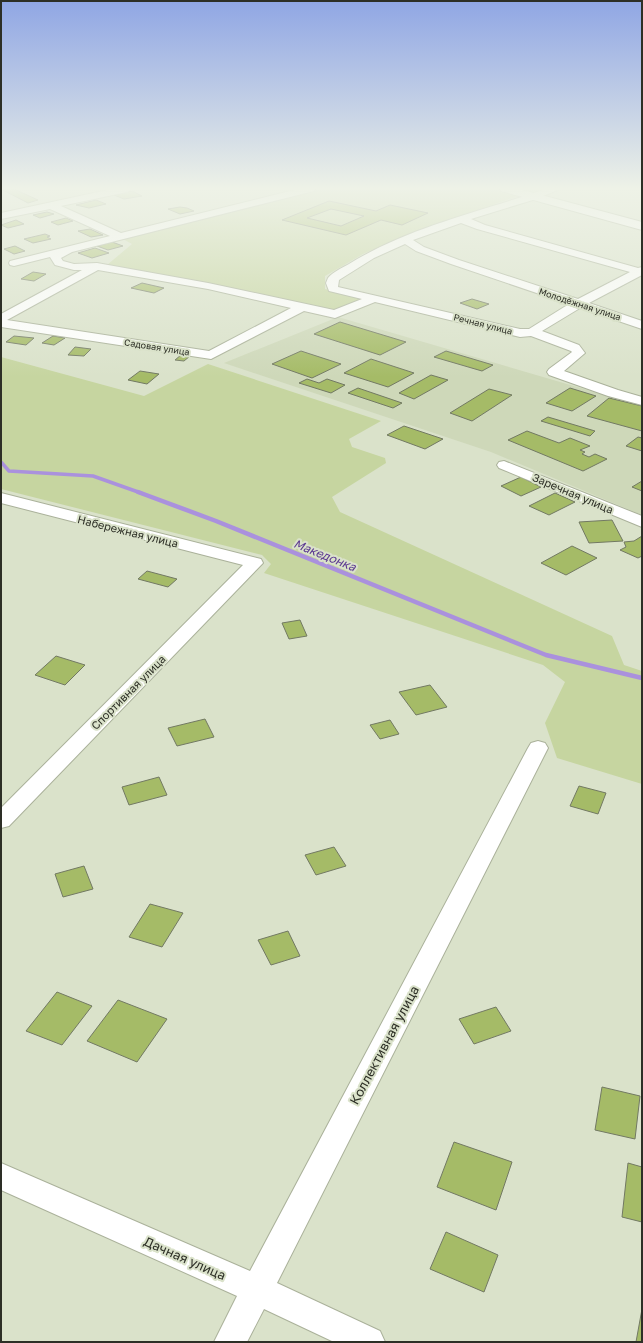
<svg xmlns="http://www.w3.org/2000/svg" width="643" height="1343" font-family="'Golos Text',sans-serif">
	<style>
		.built { fill: #ced8b9 }
		.green { fill: #c6d5a0 }
		.lines { fill: none; stroke-linecap: round; stroke-linejoin: round }
		.stream-far1 { stroke: #aa91dd; stroke-width: 3.5 }
		.stream { stroke: #aa91dd; stroke-width: 4.5 }
		.building { fill: #a5bb67; stroke: #727963; fill-rule: evenodd }
		.minor-casing { stroke: #aab19a; stroke-width: 2 }
		.tertiary-casing { stroke: #aab19a; stroke-width: 2 }
		.minor { fill: #fff; fill-rule: evenodd }
		.tertiary { fill: #fff; fill-rule: evenodd }
		.labels { text-anchor: middle; dominant-baseline: central; stroke-width: 4; stroke-linejoin: round; paint-order: stroke }
		.far-street-label { font-size: 9px; fill: #2d2f26; stroke: #dae2ca }
		.street-label { font-size: 11px; fill: #2d2f26; stroke: #dae2ca }
		.water-label { font-size: 12px; font-style: italic; fill: #5b3791; stroke: #dae2ca }
		.near-street-label { font-size: 13px; fill: #2d2f26; stroke: #dae2ca }
	</style>
	<rect width="100%" height="100%" fill="#dae2ca"/>
	<path class="built" d="M338,317L642,406V515L491,452L224,363Z"/>
	<g class="green">
		<path d="M319,189H492L518,196L401,237L363,254L325,276V289L363,299L334,311L107,265L132,244L121,238Z"/>
		<path d="M1,357L144,396L208,364L381,421L349,439L352,447L385,458L386,463L332,497L340,512L612,636L624,665L642,671V784L557,758L545,723L565,682L543,665L264,573L271,564L262,555L1,489Z"/>
	</g>
	<g class="lines">
		<path class="stream-far1" d="M1,462L9,471L93,476L141,493"/>
		<path class="stream" d="M138,492L216,521L546,655L642,678"/>
	</g>
	<g class="building">
		<path d="M1,189H14L38,200L28,203Z"/>
		<path d="M132,191L142,196L124,199L114,195Z"/>
		<path d="M96,200L106,204L89,208L76,205Z"/>
		<path d="M329,201L376,211L390,205L428,213L402,225L381,220L346,235L282,220ZM331,209L364,216L341,226L307,218Z"/>
		<path d="M180,207L187,208L194,211L180,214L168,209Z"/>
		<path d="M47,212L54,214L40,218L33,215Z"/>
		<path d="M66,218L73,221L58,225L51,222Z"/>
		<path d="M16,220L24,224L8,228L1,225Z"/>
		<path d="M90,229L103,235L91,237L78,231Z"/>
		<path d="M45,234L50,236L47,237L51,239L33,243L24,239Z"/>
		<path d="M112,242L123,246L108,250L97,246Z"/>
		<path d="M15,246L25,251L14,254L4,249Z"/>
		<path d="M95,248L109,253L92,258L78,253Z"/>
		<path d="M33,272L46,274L34,281L21,279Z"/>
		<path d="M142,283L164,288L154,293L131,288Z"/>
		<path d="M472,299L489,304L477,309L460,303Z"/>
		<path d="M340,322L406,342L380,355L314,334Z"/>
		<path d="M14,336L34,338L26,345L6,342Z"/>
		<path d="M53,336L65,338L54,345L42,343Z"/>
		<path d="M75,347L91,349L84,356L68,355Z"/>
		<path d="M301,351L341,364L312,378L272,364Z"/>
		<path d="M446,351L493,365L482,371L434,357Z"/>
		<path d="M181,355L190,356L184,361L175,360Z"/>
		<path d="M371,359L414,373L388,387L344,373Z"/>
		<path d="M140,371L159,374L147,384L128,380Z"/>
		<path d="M431,375L448,380L414,399L399,393Z"/>
		<path d="M307,379L319,383L327,379L345,385L331,393L299,383Z"/>
		<path d="M358,388L402,403L393,408L348,393Z"/>
		<path d="M570,388L596,396L572,411L546,403Z"/>
		<path d="M489,389L512,395L472,421L450,413Z"/>
		<path d="M609,398L642,406V431L587,416Z"/>
		<path d="M548,417L595,431L590,436L541,421Z"/>
		<path d="M404,426L443,439L425,449L387,435Z"/>
		<path d="M527,431L559,443L570,438L590,446L580,450L585,452L582,454L589,457L595,454L607,459L583,471L508,440Z"/>
		<path d="M638,437L642,438V451L626,446Z"/>
		<path d="M521,477L541,487L521,496L501,486Z"/>
		<path d="M642,481V491L632,487Z"/>
		<path d="M555,493L575,502L549,515L529,506Z"/>
		<path d="M612,520L623,541L589,543L579,522Z"/>
		<path d="M642,536V556L638,558L620,550L626,547L624,542L634,541Z"/>
		<path d="M572,546L597,558L566,575L541,563Z"/>
		<path d="M147,571L177,579L168,587L138,579Z"/>
		<path d="M300,620L307,636L289,639L282,623Z"/>
		<path d="M56,656L85,665L65,685L35,675Z"/>
		<path d="M430,685L447,707L416,715L399,692Z"/>
		<path d="M205,719L214,737L177,746L168,728Z"/>
		<path d="M390,720L399,734L380,739L370,725Z"/>
		<path d="M159,777L167,795L129,805L122,787Z"/>
		<path d="M579,786L606,793L598,814L570,806Z"/>
		<path d="M334,847L346,866L316,875L305,855Z"/>
		<path d="M84,866L93,889L63,897L55,874Z"/>
		<path d="M150,904L183,913L162,947L129,937Z"/>
		<path d="M288,931L300,956L271,965L258,940Z"/>
		<path d="M57,992L92,1006L62,1045L26,1031Z"/>
		<path d="M118,1000L167,1019L137,1062L87,1041Z"/>
		<path d="M496,1007L511,1031L474,1044L459,1019Z"/>
		<path d="M602,1087L640,1096L635,1139L595,1130Z"/>
		<path d="M454,1142L512,1162L496,1210L437,1187Z"/>
		<path d="M628,1163L642,1167V1222L622,1217Z"/>
		<path d="M446,1232L498,1255L484,1292L430,1269Z"/>
		<path d="M642,1309V1342H636Z"/>
	</g>
	<g class="lines">
		<defs>
			<g id="minor">
				<path d="M112,189H131L127,192L61,206L121,233L298,189H315L314,191L72,252L61,258L63,261L74,264L97,263L208,283L334,310L362,299L329,291L326,283L328,278C333,272 342,268 349,264C409,227 479,212 546,189H560L536,199L471,219L485,225L638,268L642,267V275L589,303L642,321V329L580,308L542,331L579,345L585,353L564,371L618,390L642,397V405L608,396L549,375L547,372L549,369L572,352L571,351L531,336L520,337L375,302L335,318L304,311L211,359L1,327V314L82,270H74L55,265L50,257L14,266L10,265L9,263L10,261L110,236L50,209L1,219V213ZM461,223L477,229L630,272L578,299L459,260L424,247L413,240ZM405,244L416,251L451,264L569,304L529,329H520L338,287L339,280L374,258ZM98,270L208,289L291,308L209,351L7,320Z"/>
				<path d="M504,461L642,516V527L499,468L497,465L499,462Z"/>
				<path d="M1,493L261,559L263,563L9,826L1,828V808L243,565L1,503Z"/>
				<path d="M538,741L545,743L548,748L277,1283L380,1331L385,1342H334L264,1309L247,1342H214L237,1296L1,1190V1163L250,1271L528,748L531,743Z"/>
			</g>
			<path id="tertiary" d="M500,189H519L642,222V230L501,191Z"/>
		</defs>
		<use href="#minor" class="minor-casing"/>
		<use href="#tertiary" class="tertiary-casing"/>
		<use href="#minor" class="minor"/>
		<use href="#tertiary" class="tertiary"/>
	</g>
	<linearGradient id="sky" x2="0" y2="1"><stop stop-color="#8fa6e4"/><stop offset="0.5" stop-color="#eef2e7"/><stop offset="1" stop-color="#eef2e7" stop-opacity="0"/></linearGradient>
	<rect width="643" height="377" fill="url(#sky)"/>
	<g class="labels">
		<g class="far-street-label">
			<text transform="translate(580 304) rotate(18)">Молодёжная улица</text>
			<text transform="translate(483 324) rotate(14)">Речная улица</text>
			<text transform="translate(157 347) rotate(9)">Садовая улица</text>
		</g>
		<g class="street-label">
			<text transform="translate(573 493) rotate(23)">Заречная улица</text>
			<text transform="translate(128 531) rotate(14)">Набережная улица</text>
			<text transform="translate(128 692) rotate(-45)">Спортивная улица</text>
		</g>
		<g class="water-label">
			<text transform="translate(325 555) rotate(22)">Македонка</text>
		</g>
		<g class="near-street-label">
			<text transform="translate(384 1045) rotate(-62)">Коллективная улица</text>
			<text transform="translate(185 1258) rotate(24)">Дачная улица</text>
		</g>
	</g>
	<rect width="643" height="1343" fill="none" stroke="#2d2f26" stroke-width="4"/>
</svg>
